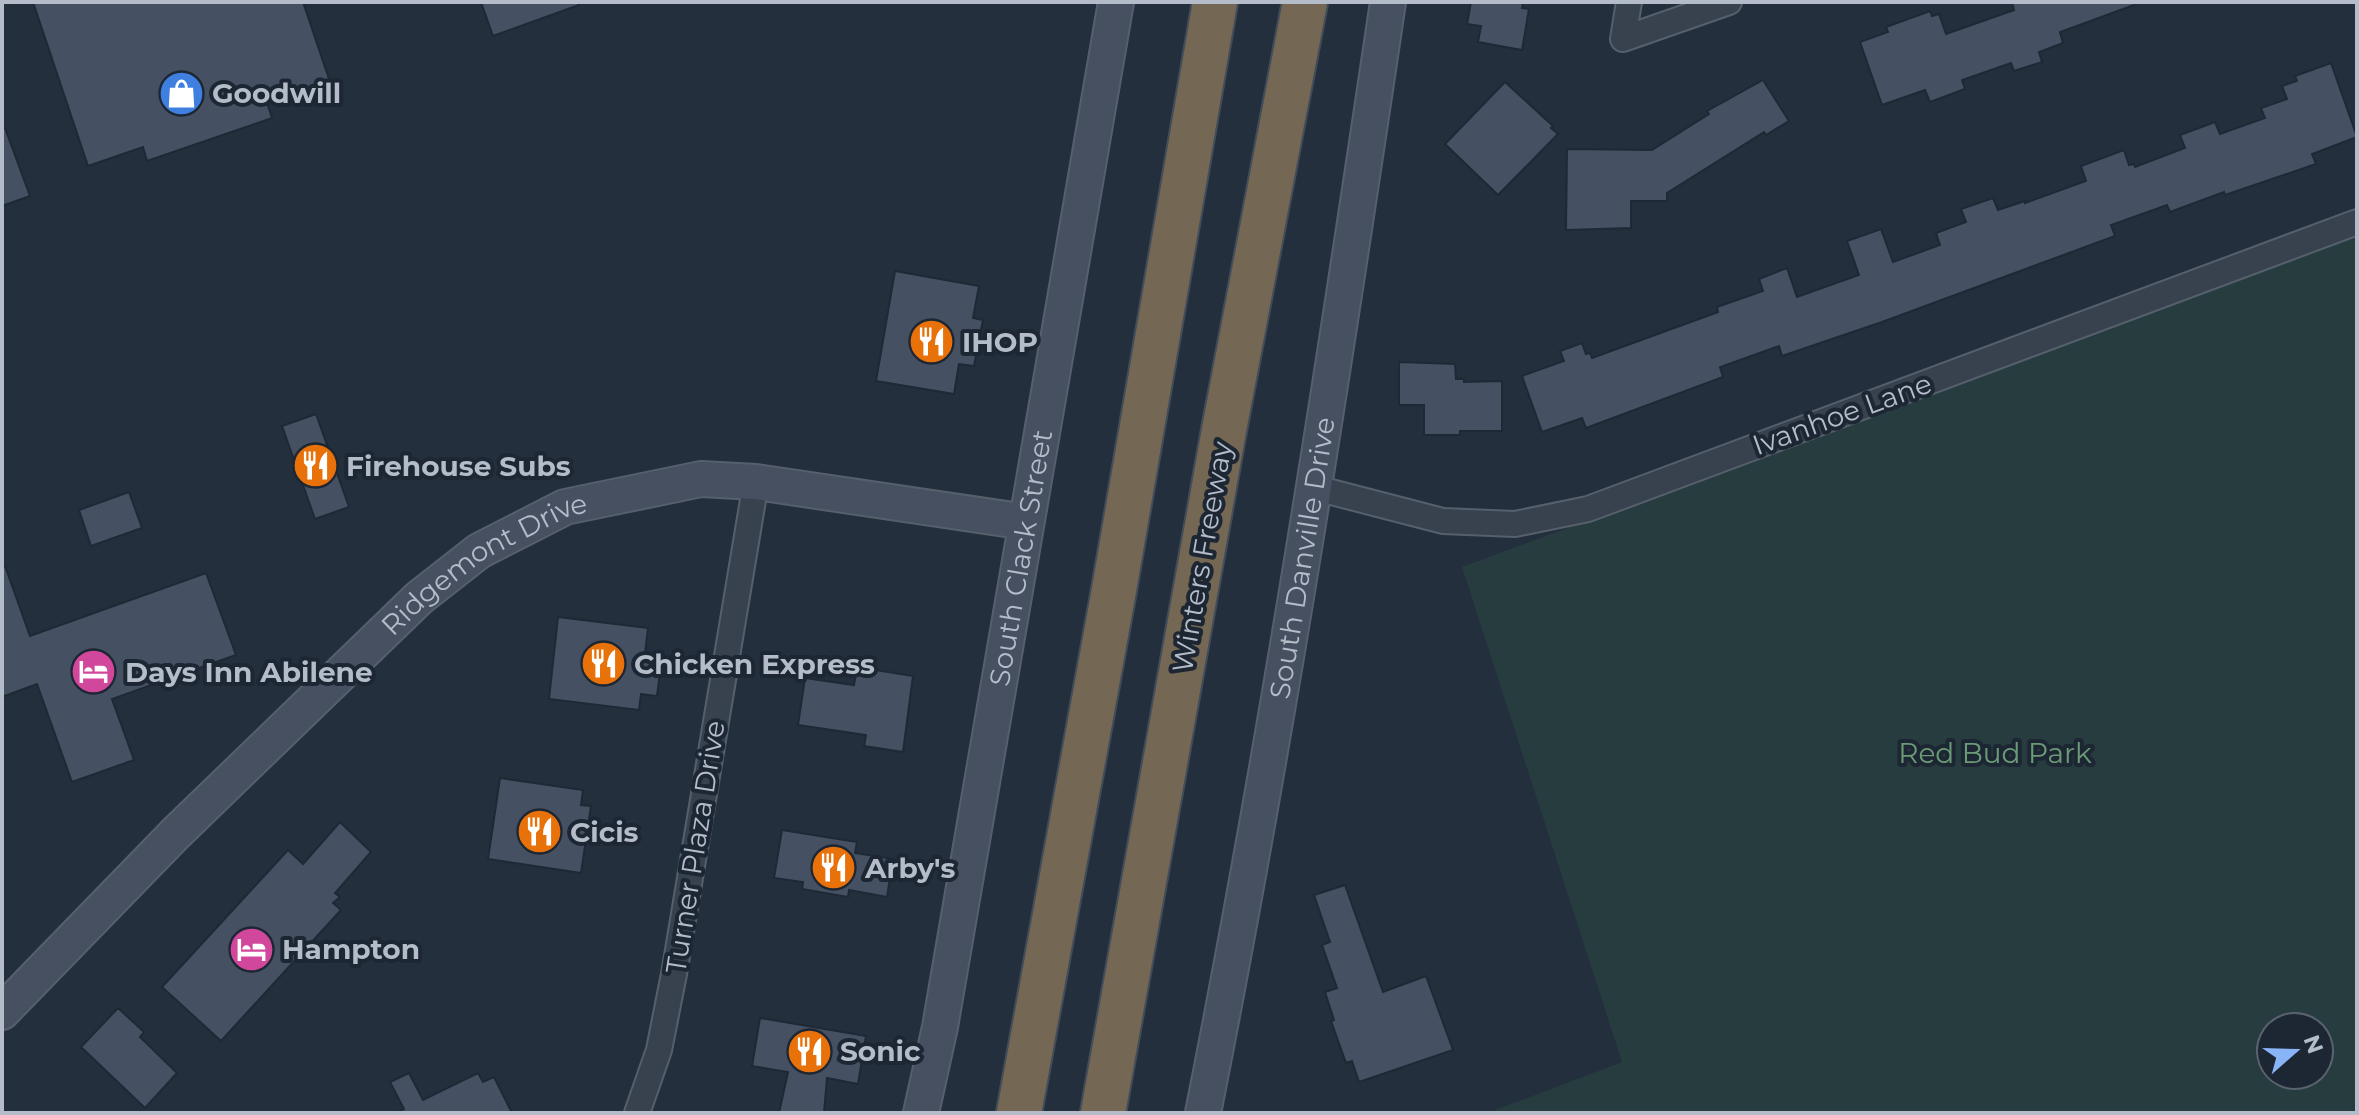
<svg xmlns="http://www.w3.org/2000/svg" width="2359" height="1115" font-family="Montserrat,sans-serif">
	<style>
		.green { fill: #263c3f; fill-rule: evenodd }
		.building { fill: #455162; stroke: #1f2835; stroke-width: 2 }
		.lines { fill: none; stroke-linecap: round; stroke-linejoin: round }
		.street-casing { stroke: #565f6c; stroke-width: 28 }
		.secondary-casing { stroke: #565f6c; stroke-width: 38 }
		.highway-casing { stroke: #434c59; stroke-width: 48 }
		.street { stroke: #38414e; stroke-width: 24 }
		.secondary { stroke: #465061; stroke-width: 34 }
		.highway { stroke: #746855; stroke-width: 44 }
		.labels { text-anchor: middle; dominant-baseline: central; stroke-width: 8; stroke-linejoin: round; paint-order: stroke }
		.poi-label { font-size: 28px; font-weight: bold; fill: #b4bcc9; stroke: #1d2633; text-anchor: start }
		.street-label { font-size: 28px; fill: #b4bcc9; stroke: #1d2633 }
		.park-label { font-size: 28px; fill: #6b9a76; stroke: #1d2633 }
	</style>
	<rect width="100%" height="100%" fill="#242f3e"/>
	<path class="green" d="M2357,236V1113H1488L1622,1062L1462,567ZM2271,1027H2319V1075H2271Z"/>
	<g class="building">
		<path d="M33,2H303L330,82L267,103L272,118L147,161L143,147L88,166Z"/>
		<path d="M481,2H579V5L493,36Z"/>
		<path d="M1471,2H1523L1522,8L1529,9L1522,50L1478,42L1481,26L1467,24Z"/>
		<path d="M2012,2H2134V5L2060,32L2063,43L2039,52L2042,62L2014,71L2011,63L1962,80L1965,89L1930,102L1925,90L1882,105L1860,42L1888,32L1886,27L1930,11L1932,16L1939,14L1946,34L2014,10Z"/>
		<path d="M2331,63L2357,137L2312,154L2316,164L2225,195L2224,192L2170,212L2167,205L2111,225L2115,236L1882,322L1782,356L1779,346L1720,367L1723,377L1586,428L1582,418L1542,432L1522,376L1564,361L1560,351L1582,343L1586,354L1590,353L1592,358L1718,312L1717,307L1763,291L1759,279L1787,268L1797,297L1859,275L1847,241L1881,229L1893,262L1940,245L1936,233L1966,222L1961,209L1993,198L1998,210L2025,201V203L2086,181L2081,166L2124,150L2129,165L2134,164L2135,167L2185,148L2180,135L2215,122L2220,134L2265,118L2261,108L2287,99L2282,86L2297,81L2295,76Z"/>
		<path d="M1763,80L1789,121L1766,135L1764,132L1667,193V201H1631V228L1566,230L1567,149L1652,150L1709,114L1707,111Z"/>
		<path d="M1505,82L1553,126L1551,128L1558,134L1498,195L1445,144Z"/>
		<path d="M2,128H5L30,196L2,206Z"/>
		<path d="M895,271L979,286L973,318L983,320L974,366L959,364L954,394L876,381Z"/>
		<path d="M1399,362L1455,364L1456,379H1464V382L1502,381V431H1460V435H1424V405H1399Z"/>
		<path d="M316,414L349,507L315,519L282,426Z"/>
		<path d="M129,492L142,528L91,546L79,510Z"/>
		<path d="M5,566L30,636L206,573L236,655L112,699L134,760L72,782L37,684L2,697V567Z"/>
		<path d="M558,617L648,628L644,662L661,665L657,696L641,694L639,710L549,699Z"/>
		<path d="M857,667L913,676L903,752L864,746L866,735L798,725L805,678L854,685Z"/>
		<path d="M500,778L583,790L581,805L591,806L581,873L488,859Z"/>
		<path d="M340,822L371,852L335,893L340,897L333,903L341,910L221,1041L162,987L288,850L303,864Z"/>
		<path d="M782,830L857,842L855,853L893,859L887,897L849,890L848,897L802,889L803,882L774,878Z"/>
		<path d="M1345,885L1383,992L1426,976L1453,1050L1359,1082L1352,1061L1346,1063L1331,1021L1334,1020L1325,992L1337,988L1322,945L1330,942L1314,895Z"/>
		<path d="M118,1008L144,1032L140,1037L177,1073L145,1108L81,1047Z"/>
		<path d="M760,1018L866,1036L858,1084L827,1078L824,1113H779L788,1072L752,1066Z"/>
		<path d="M409,1073L423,1100L478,1073L483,1082L494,1077L512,1113H396L404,1109L390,1082Z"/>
	</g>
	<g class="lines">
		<defs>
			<g id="street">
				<path d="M1629,2L1623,39L1729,2"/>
				<path d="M1316,488L1443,521L1515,524L1588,509L2357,222"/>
				<path d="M637,1113L659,1050L674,974L756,482"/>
			</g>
			<g id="secondary">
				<path id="s1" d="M2,1012L175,834L419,598L479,551L565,507L701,479L756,482L1026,522"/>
				<path id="s2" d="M921,1113L940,1027L1116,2"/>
				<path id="s3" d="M1203,1113C1276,745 1333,374 1388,2"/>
			</g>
			<g id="highway">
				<path d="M1019,1113L1114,590L1215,2"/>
				<path d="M1103,1113L1224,430L1305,2"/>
			</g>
		</defs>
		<use href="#street" class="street-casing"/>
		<use href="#secondary" class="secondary-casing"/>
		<use href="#highway" class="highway-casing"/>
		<use href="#street" class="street"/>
		<use href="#secondary" class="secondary"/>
		<use href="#highway" class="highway"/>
	</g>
	<defs>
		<symbol id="shop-disc" viewBox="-11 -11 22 22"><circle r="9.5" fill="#3f7fe0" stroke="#1d2633"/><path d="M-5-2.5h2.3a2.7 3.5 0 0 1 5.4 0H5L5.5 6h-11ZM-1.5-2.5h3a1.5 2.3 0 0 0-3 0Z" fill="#fff"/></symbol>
		<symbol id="restaurant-disc" viewBox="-11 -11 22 22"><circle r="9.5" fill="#e8710a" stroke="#1d2633"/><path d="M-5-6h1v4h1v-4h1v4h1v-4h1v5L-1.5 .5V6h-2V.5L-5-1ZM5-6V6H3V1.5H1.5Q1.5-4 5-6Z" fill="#fff"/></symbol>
		<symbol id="hotel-disc" viewBox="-11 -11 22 22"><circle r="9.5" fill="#d1479c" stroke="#1d2633"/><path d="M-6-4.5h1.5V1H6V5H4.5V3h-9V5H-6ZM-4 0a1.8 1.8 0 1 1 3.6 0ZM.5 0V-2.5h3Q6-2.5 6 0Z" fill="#fff"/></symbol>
	</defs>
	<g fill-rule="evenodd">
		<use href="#shop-disc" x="156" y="68" width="51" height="51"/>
		<use href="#restaurant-disc" x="906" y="316" width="51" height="51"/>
		<use href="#restaurant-disc" x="290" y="440" width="51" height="51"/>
		<use href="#restaurant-disc" x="578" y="638" width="51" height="51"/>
		<use href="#hotel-disc" x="68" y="646" width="51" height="51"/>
		<use href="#restaurant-disc" x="514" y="806" width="51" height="51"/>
		<use href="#restaurant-disc" x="808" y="842" width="51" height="51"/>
		<use href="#hotel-disc" x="226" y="924" width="51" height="51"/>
		<use href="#restaurant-disc" x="784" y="1026" width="51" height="51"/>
	</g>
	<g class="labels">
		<g class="poi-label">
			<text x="212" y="93">Goodwill</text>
			<text x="962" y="342">IHOP</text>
			<text x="346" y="466">Firehouse Subs</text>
			<text x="634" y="664">Chicken Express</text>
			<text x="125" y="672">Days Inn Abilene</text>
			<text x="570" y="832">Cicis</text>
			<text x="865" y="868">Arby's</text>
			<text x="282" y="949">Hampton</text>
			<text x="840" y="1051">Sonic</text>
		</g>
		<g class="street-label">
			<text transform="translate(1842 414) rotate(-20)">Ivanhoe Lane</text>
			<text transform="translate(1202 557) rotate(-80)">Winters Freeway</text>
			<text stroke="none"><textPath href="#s2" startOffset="564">South Clack Street</textPath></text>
			<text stroke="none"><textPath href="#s3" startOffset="564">South Danville Drive</textPath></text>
			<text stroke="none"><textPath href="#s1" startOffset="662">Ridgemont Drive</textPath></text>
			<text transform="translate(695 847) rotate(-81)">Turner Plaza Drive</text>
		</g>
		<g class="park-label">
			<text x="1995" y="753">Red Bud Park</text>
		</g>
	</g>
	<rect width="2359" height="1115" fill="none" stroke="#b4bcc9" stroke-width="8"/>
	<g transform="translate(2295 1051) rotate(70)"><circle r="38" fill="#1d2633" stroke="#59626f" stroke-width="2"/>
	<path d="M0-6L14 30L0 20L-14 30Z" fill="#8ab4f8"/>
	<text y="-12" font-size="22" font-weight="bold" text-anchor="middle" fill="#b4bcc9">N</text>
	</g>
</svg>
